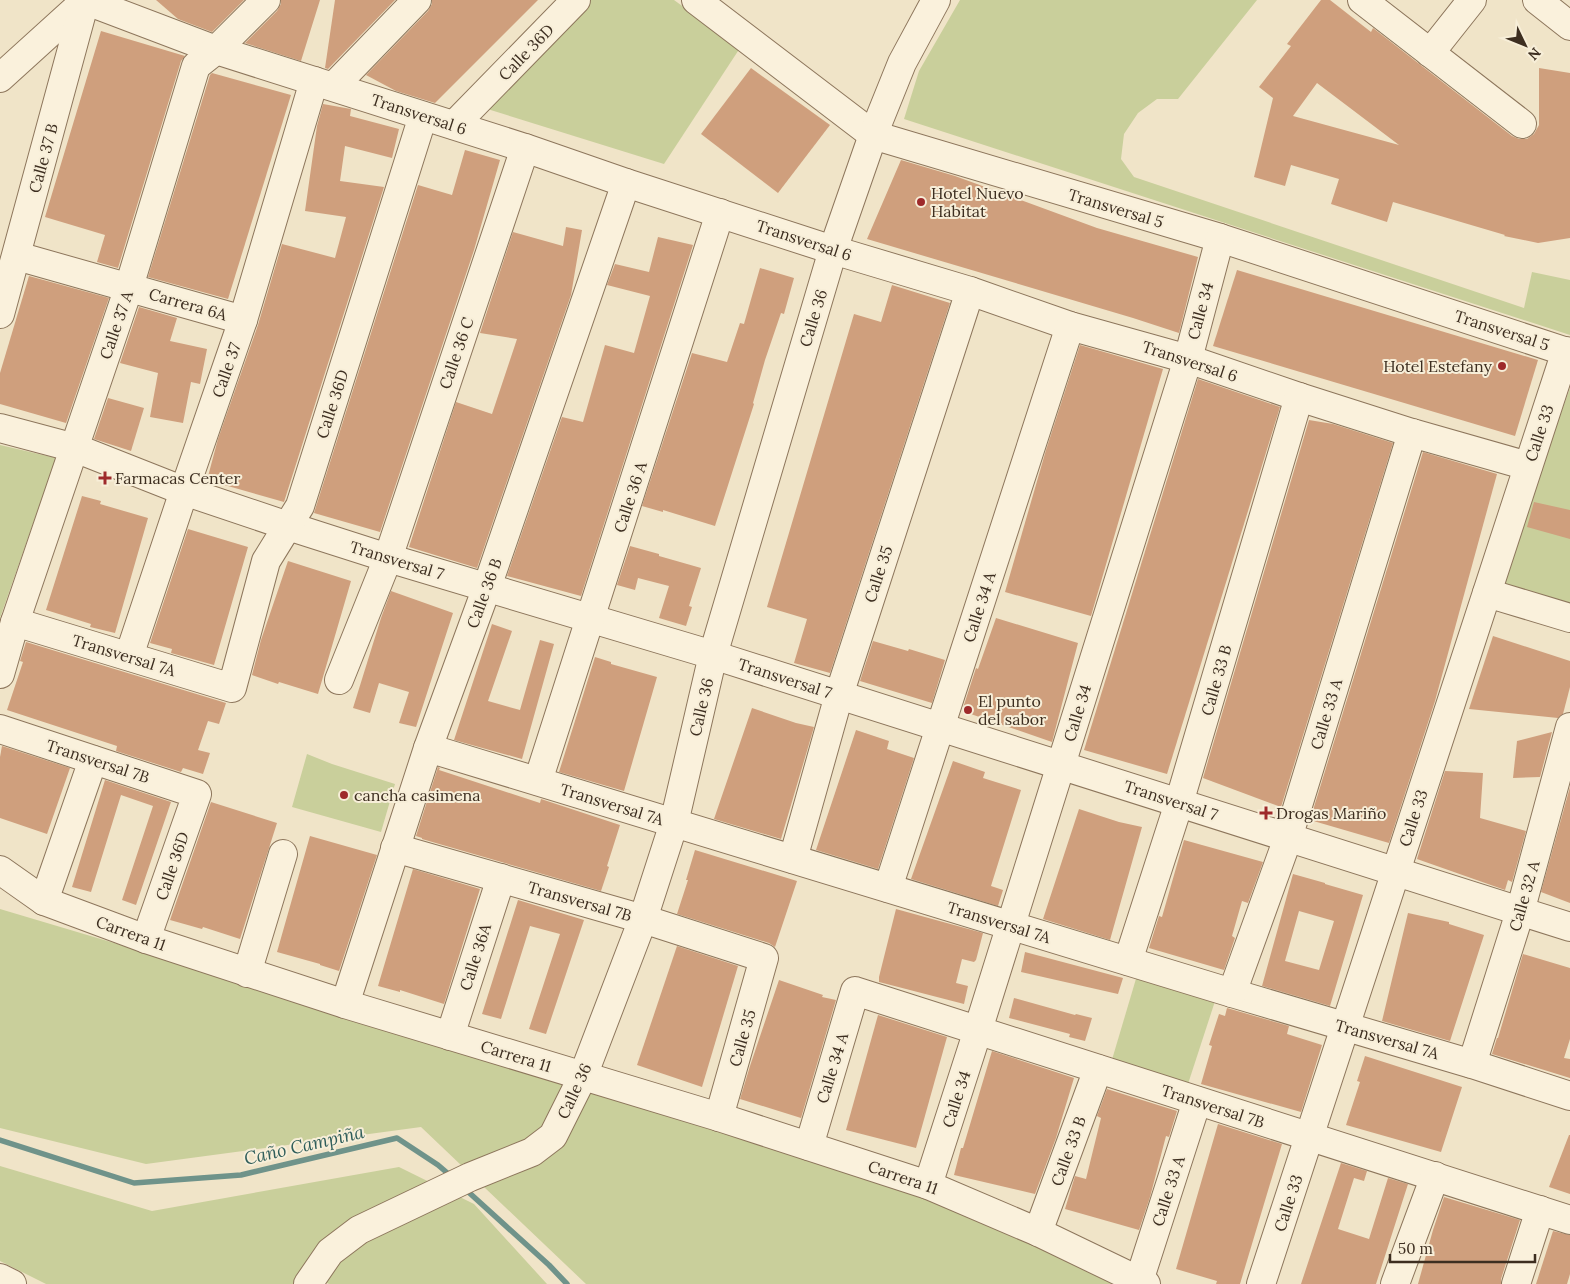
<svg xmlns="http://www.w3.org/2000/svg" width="1570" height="1284" font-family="Lora,serif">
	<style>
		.green { fill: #c9cf9b }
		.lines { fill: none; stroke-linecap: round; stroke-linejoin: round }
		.stream { stroke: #6f938a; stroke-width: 5.5 }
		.building { fill: #cf9f7d; fill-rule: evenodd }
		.minor-casing { stroke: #8d765c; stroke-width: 30 }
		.minor { stroke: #faf1dc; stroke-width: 28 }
		.poi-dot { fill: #9e2a2b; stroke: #f7eed8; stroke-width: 2 }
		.labels { text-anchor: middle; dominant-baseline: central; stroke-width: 4; stroke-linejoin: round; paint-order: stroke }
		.street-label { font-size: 16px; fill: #3d2e20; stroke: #f7eed8 }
		.poi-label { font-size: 16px; fill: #3d2e20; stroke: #f7eed8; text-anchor: start }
		.water-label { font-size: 18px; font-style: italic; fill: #2f5d5a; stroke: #f7eed8 }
	</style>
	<rect width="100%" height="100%" fill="#f0e4c8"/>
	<g class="green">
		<path d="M590,0H674L740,48L664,164L481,107Z"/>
		<path d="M960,0H1257L1178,99H1157L1138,113L1124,134L1121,159L1134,177L1524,308L1532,272L1570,280V335L904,119L919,71Z"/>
		<path d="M1570,388V603L1499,583Z"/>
		<path d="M0,445L56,458L0,618Z"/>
		<path d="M307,754L332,764L395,784L381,832L292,807Z"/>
		<path d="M0,909L914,1181L1124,1284H586L421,1127L146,1164L0,1128Z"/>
		<path d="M1138,972L1217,995L1187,1087L1111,1063Z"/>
		<path d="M0,1166L152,1211L399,1167L474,1204L547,1284H329L321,1280L316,1284H46L0,1261Z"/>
	</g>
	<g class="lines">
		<g class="stream">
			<path d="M0,1140L134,1183L241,1175L397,1138L438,1165L452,1177"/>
			<path d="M464,1188L549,1265L567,1284"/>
		</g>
	</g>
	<g class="building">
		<path d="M156,0H244L212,32L178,19Z"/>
		<path d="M281,0H320L301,61L245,43L277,11L281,4Z"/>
		<path d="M335,0H395L328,69L325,68Z"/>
		<path d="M432,0H538L435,103L396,91L366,75L428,11L432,4Z"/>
		<path d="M1321,0H1330L1371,32L1373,28L1512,136L1519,139H1527L1534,134L1539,125V68L1570,73V238L1538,243L1504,236L1505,235L1393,202L1387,222L1331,204L1339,179L1291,165L1285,186L1254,177L1273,98L1259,87L1291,46L1287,44ZM1317,83L1399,145L1293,116Z"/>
		<path d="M101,31L185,56L181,61L118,268L97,262L105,235L45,217Z"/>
		<path d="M751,68L830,125L778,193L701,134Z"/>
		<path d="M212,73L291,95L228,299L148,277L210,75Z"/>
		<path d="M323,104L351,109L350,116L399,129L392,158L345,146L340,181L384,187L284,502L207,480L218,439L258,325L282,244L335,258L346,217L305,211L317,126Z"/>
		<path d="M465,150L500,160L474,250L380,532L314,513L418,185L452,195Z"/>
		<path d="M901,160L955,176L1097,228L1198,257L1179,333L1133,318L867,239Z"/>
		<path d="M566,227L582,230L571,295L477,568L409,547L456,402L492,414L517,339L480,333L513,232L563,246Z"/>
		<path d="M658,237L693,245L581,596L507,576L562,417L583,422L605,345L634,353L650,296L607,285L615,264L649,272Z"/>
		<path d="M760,268L794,278L784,314L781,313L765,360L753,403L754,404L715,526L663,510V512L642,506L692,353L727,362L740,323L744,324Z"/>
		<path d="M1237,270L1538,360L1515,436L1213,346Z"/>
		<path d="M29,276L109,298L66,423L0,404V373Z"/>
		<path d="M892,285L950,303L830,673L794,663L807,619L767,607L854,314L881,322Z"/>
		<path d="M139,307L177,318L170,341L207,349L200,384L191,382L183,423L150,417L158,373L120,363Z"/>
		<path d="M1080,345L1163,369L1091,616L1005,592L1046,450Z"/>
		<path d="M1198,379L1280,407L1167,774L1084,750Z"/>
		<path d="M108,398L144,408L131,451L94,439Z"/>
		<path d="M1309,420L1333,424L1393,443L1281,807L1203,778Z"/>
		<path d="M1423,452L1497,474L1435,701L1389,843L1310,820Z"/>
		<path d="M82,496L101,501L100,504L148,518L115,633L90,627L91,624L46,610Z"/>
		<path d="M1534,502L1570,510V539L1527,527Z"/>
		<path d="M188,529L248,547L214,665L171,653L172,649L150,643Z"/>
		<path d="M630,546L659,554V556L701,568L689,606L692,607L686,626L659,618L669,586L638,578L635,590L617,585Z"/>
		<path d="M288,561L351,581L318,694L279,682L278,684L252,675L261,640Z"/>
		<path d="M391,591L453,613L416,727L399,723L409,692L379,683L370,713L353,708L381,618Z"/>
		<path d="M996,618L1078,643L1052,742L962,711L976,668L978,669Z"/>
		<path d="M492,624L512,631L488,701L520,710L540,640L554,644L522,759L454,740Z"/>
		<path d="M1493,636L1570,661V687L1563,714L1558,718L1469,709Z"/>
		<path d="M873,641L908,651L909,649L945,660L932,703L860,681Z"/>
		<path d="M26,642L226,703L219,724L208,721L198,750L210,753L203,774L183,768L181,772L116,751L117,746L7,710L23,662L20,661Z"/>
		<path d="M595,657L611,662V664L657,677L624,791L559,772Z"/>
		<path d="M752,708L796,723L814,727L781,839L714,819Z"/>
		<path d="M856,730L889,741L887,749L914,758L878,869L816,850Z"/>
		<path d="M1552,732L1540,777L1513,778L1517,741Z"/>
		<path d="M2,746L70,768L47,834L0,818V757Z"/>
		<path d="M953,761L985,772L983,778L1021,790L991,886L1003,890L998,906L911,879Z"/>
		<path d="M438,767L440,768L439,770L540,803L541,799L620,825L607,866L609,867L601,891L422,839V838L416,836Z"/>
		<path d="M1445,771L1483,773L1480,818L1526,831L1512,882L1508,880L1505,890L1417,859Z"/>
		<path d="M105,780L171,802L136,905L122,900L153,806L121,795L91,892L72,887Z"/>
		<path d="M1570,787V903L1541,892Z"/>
		<path d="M211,802L277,823L240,939L203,927L202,929L170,920Z"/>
		<path d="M1079,809L1119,822L1142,827L1110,940L1043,919Z"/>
		<path d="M310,836L377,855L339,971L320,965V964L277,952Z"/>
		<path d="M1184,840L1263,862L1248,903L1242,901L1232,936L1235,938L1224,970L1149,948L1159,916L1162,917Z"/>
		<path d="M695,850L797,881L775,947L769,943L677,914L688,880H686Z"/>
		<path d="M413,869L480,889L444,1004L400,990V992L378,986Z"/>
		<path d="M1293,874L1325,883V884L1363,895L1330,1006L1262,986ZM1299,911L1334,921L1319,970L1285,961Z"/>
		<path d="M518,900L584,920L546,1034L529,1029L560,934L530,926L501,1019L482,1014Z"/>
		<path d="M896,909L983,933L976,960L974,962L962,959L956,983L968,986L964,1004L879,982V977Z"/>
		<path d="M1408,913L1449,922V924L1484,935L1450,1041L1382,1021Z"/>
		<path d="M677,946L738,966L702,1087L637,1065Z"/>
		<path d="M1025,952L1123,978L1118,994L1021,972Z"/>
		<path d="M1523,954L1570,968V1039L1564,1058L1570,1059V1078L1492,1054L1497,1038H1498Z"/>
		<path d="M779,980L823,995L822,997L836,1000L801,1118L740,1099L750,1066Z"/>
		<path d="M1014,998L1075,1015L1076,1014L1092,1018L1085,1041L1069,1037L1070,1034L1009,1018Z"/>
		<path d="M1227,1008L1289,1026L1287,1034L1322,1045L1301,1112L1201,1084L1212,1046L1209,1045L1219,1014L1225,1016Z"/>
		<path d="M878,1015L947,1037L916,1148L846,1130Z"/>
		<path d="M992,1051L1074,1078L1056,1138L1035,1194L954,1175L961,1148H963Z"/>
		<path d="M1365,1056L1462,1087L1441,1152L1346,1125L1360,1082L1357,1081Z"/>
		<path d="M1107,1089L1177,1111L1169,1137L1166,1136L1150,1197L1139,1230L1065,1209L1075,1176L1086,1179L1101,1118L1097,1116Z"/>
		<path d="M1218,1124L1282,1144L1240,1284H1216L1217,1281L1176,1269Z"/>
		<path d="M1569,1135H1570V1194L1549,1187Z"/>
		<path d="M1341,1163L1367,1171L1364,1181L1354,1178L1338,1229L1369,1239L1388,1178L1408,1184L1376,1284H1301Z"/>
		<path d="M1444,1197L1520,1220L1501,1279V1284H1418L1433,1230Z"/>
		<path d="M1553,1231L1570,1235V1274L1567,1284H1536Z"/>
	</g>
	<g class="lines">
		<defs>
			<g id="minor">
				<path d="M84,0L216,50L525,148L626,183L833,250L970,291L1070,326L1188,359L1299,397L1412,433L1528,466"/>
				<path d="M696,0L873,135L1220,238L1570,353"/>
				<path d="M1362,0L1522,124"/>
				<path d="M1537,0L1570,26"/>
				<path d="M1430,53L1472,0"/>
				<path d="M0,78L86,0"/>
				<path d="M334,86L417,0"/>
				<path d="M454,125L576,0"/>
				<path d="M17,256L243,320"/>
				<path d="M0,314L85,1"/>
				<path d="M0,428L75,448L184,491L288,526L388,558L713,655L1570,927"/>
				<path d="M1487,593L1570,618"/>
				<path d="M15,622L232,688L266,561L300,506L423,116"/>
				<path d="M129,656L184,491L243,320L314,81"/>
				<path d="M0,674L15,622L129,287L196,66L216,50L266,0"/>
				<path d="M339,680L388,558L525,148"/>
				<path d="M0,729L197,794L146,939"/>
				<path d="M428,748L1232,993L1472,1064L1570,1096"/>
				<path d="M538,781L720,213"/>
				<path d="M395,848L643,919L764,958L719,1117"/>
				<path d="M793,859L839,695L970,291"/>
				<path d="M0,870L44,901L146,939L345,1004L719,1117L928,1185L1038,1232L1146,1284"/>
				<path d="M888,888L1070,326"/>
				<path d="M44,901L93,760"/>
				<path d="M1128,961L1179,803L1299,397"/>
				<path d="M247,973L283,854"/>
				<path d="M1232,993L1288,838L1412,433"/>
				<path d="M345,1004L428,748L487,587L626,183"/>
				<path d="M450,1036L501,878"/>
				<path d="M1472,1064L1520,912L1570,727"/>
				<path d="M809,1146L855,991L1570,1220"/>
				<path d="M928,1185L978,1030L1188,359L1220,238"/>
				<path d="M1038,1232L1098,1069"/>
				<path d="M0,1278L12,1284"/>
				<path d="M1139,1281L1197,1101"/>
				<path d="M308,1284L330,1252L359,1230L470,1177L532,1152L553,1136L583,1076L643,919L674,823L713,655L833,250L873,135L902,63L936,0"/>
				<path d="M1261,1284L1566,351"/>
				<path d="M1395,1284L1435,1176"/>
				<path d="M1516,1284L1540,1210"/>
			</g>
		</defs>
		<use href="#minor" class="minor-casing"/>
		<use href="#minor" class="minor"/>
	</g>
	<g class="poi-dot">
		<circle cx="921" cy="202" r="5"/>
		<circle cx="1502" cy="366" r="5"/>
		<path d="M102.5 470.5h5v5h5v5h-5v5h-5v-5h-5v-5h5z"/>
		<circle cx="968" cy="710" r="5"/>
		<circle cx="344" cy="795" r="5"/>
		<path d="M1263.5 805.5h5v5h5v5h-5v5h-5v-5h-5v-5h5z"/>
	</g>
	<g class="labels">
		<g class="street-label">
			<text transform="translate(526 52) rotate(-46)">Calle 36D</text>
			<text transform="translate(419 114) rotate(18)">Transversal 6</text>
			<text transform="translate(43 158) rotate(-75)">Calle 37 B</text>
			<text transform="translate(1116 208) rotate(17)">Transversal 5</text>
			<text transform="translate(804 240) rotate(18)">Transversal 6</text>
			<text transform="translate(188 304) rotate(16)">Carrera 6A</text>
			<text transform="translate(1200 311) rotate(-75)">Calle 34</text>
			<text transform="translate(813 318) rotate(-73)">Calle 36</text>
			<text transform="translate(116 325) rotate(-71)">Calle 37 A</text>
			<text transform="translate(1502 330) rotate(18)">Transversal 5</text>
			<text transform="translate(456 353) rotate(-71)">Calle 36 C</text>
			<text transform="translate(1190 361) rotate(18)">Transversal 6</text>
			<text transform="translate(226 370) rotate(-71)">Calle 37</text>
			<text transform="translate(332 404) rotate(-72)">Calle 36D</text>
			<text transform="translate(1539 433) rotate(-72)">Calle 33</text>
			<text transform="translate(630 497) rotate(-72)">Calle 36 A</text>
			<text transform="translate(397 560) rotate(17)">Transversal 7</text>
			<text transform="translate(878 574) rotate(-72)">Calle 35</text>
			<text transform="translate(484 593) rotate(-70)">Calle 36 B</text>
			<text transform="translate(979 607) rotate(-72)">Calle 34 A</text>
			<text transform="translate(124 655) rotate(17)">Transversal 7A</text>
			<text transform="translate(785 678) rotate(18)">Transversal 7</text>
			<text transform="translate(1216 680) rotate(-74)">Calle 33 B</text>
			<text transform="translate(701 707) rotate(-77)">Calle 36</text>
			<text transform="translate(1077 713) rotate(-73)">Calle 34</text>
			<text transform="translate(1326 714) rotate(-73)">Calle 33 A</text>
			<text transform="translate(98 761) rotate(18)">Transversal 7B</text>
			<text transform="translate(1171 800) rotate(18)">Transversal 7</text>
			<text transform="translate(612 804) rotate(17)">Transversal 7A</text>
			<text transform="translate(1413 818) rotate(-72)">Calle 33</text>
			<text transform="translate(172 866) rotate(-71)">Calle 36D</text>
			<text transform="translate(1524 896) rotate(-74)">Calle 32 A</text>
			<text transform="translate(580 901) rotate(16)">Transversal 7B</text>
			<text transform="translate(999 922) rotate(17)">Transversal 7A</text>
			<text transform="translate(131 933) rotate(20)">Carrera 11</text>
			<text transform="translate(475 957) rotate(-72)">Calle 36A</text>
			<text transform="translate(742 1038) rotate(-74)">Calle 35</text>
			<text transform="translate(1387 1039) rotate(16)">Transversal 7A</text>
			<text transform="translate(516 1056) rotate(17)">Carrera 11</text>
			<text transform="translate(832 1068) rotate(-73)">Calle 34 A</text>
			<text transform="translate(574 1091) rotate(-65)">Calle 36</text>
			<text transform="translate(956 1099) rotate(-72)">Calle 34</text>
			<text transform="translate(1213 1106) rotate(18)">Transversal 7B</text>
			<text transform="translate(1068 1151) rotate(-70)">Calle 33 B</text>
			<text transform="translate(903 1177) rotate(19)">Carrera 11</text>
			<text transform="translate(1168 1191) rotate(-72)">Calle 33 A</text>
			<text transform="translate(1288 1203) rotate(-72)">Calle 33</text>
		</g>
		<g class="poi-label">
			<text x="931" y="193">Hotel Nuevo<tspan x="931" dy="18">Habitat</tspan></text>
			<text x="1492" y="366" text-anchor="end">Hotel Estefany</text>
			<text x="115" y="478">Farmacas Center</text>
			<text x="978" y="701">El punto<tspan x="978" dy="18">del sabor</tspan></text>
			<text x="354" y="795">cancha casimena</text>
			<text x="1276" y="813">Drogas Mariño</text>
		</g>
		<g class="water-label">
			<text transform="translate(304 1145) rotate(-13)">Caño Campiña</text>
		</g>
	</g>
	<g transform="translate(1525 45) rotate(133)" stroke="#f7eed8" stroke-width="4" paint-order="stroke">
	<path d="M0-4L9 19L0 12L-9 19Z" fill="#3d2e20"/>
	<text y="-8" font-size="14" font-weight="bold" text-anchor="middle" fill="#3d2e20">N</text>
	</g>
	<path d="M1390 1254v8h145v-8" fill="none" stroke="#3d2e20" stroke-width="2.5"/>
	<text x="1398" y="1254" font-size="15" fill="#3d2e20" stroke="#f7eed8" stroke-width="4" paint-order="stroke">50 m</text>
</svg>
